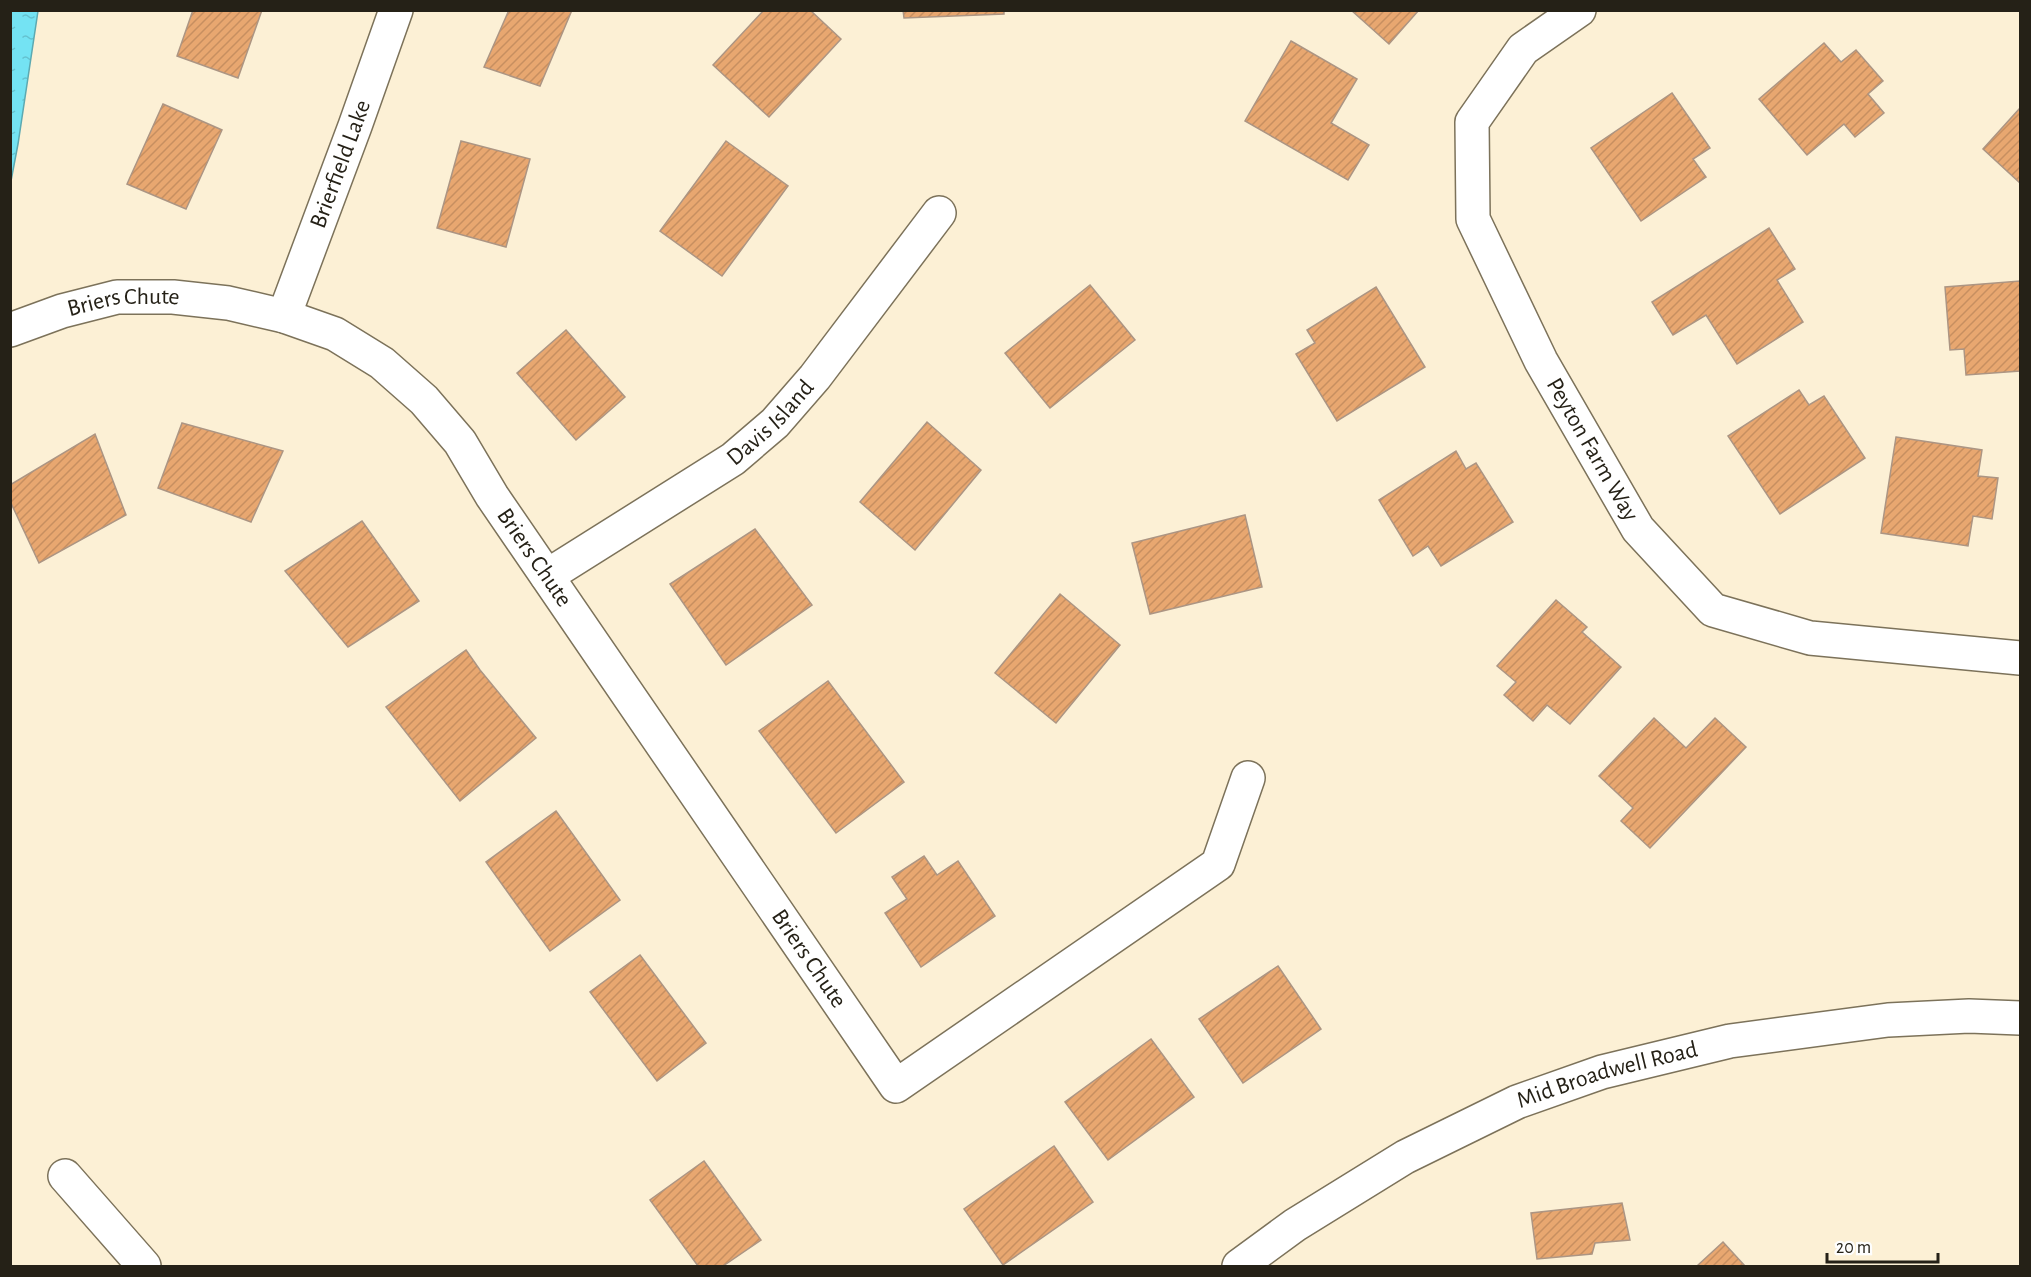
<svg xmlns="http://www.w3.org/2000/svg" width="2031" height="1277" font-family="'Alegreya Sans',sans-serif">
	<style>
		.water { fill: url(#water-ripples); stroke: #5ca9b1; stroke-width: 1.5 }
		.building { fill: url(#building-hatch); stroke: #ac9583; stroke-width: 1.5 }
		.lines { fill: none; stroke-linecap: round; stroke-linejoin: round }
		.minor-casing { stroke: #7c725a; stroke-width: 36 }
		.minor { stroke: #fff; stroke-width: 33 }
		.labels { text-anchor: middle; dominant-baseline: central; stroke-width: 5; stroke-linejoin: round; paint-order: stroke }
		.street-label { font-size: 24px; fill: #252117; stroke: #fefefe }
	</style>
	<defs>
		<pattern id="water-ripples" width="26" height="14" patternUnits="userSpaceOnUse" patternTransform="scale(1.5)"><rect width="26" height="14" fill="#74e3f3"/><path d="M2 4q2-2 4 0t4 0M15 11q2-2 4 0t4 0" fill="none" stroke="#64c2d0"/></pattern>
		<pattern id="building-hatch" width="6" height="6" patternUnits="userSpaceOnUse" patternTransform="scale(1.5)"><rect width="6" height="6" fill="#e8a770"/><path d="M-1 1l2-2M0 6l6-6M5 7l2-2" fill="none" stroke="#c78f60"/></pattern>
	</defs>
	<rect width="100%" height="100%" fill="#fcf0d5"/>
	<path class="water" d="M11,10L38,11L18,144L11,181Z"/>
	<g class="building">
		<path d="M193,10H262L238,78L177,56Z"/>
		<path d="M509,10H572L540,86L484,67Z"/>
		<path d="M764,10H810L841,39L769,117L713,65Z"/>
		<path d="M903,10H1004V14L904,18Z"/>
		<path d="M1351,10H1419L1389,44Z"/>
		<path d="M1291,41L1357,79L1331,123L1369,145L1348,180L1245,121Z"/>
		<path d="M1824,43L1841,62L1856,50L1883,81L1868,94L1884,113L1855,137L1844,124L1807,155L1759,99Z"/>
		<path d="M1672,93L1710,148L1693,159L1706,177L1641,221L1591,148Z"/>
		<path d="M163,104L222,130L186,209L127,184Z"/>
		<path d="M2020,108V183L1983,149Z"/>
		<path d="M461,141L530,159L506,247L437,228Z"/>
		<path d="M726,141L788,186L722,276L660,231Z"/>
		<path d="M1769,228L1795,269L1777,280L1803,322L1737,364L1706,315L1673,335L1652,302Z"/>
		<path d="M2020,281V371L1966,375L1964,349L1950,350L1945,287Z"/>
		<path d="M1090,285L1135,340L1050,408L1005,353Z"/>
		<path d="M1376,287L1425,367L1337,421L1296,354L1315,343L1307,330Z"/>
		<path d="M566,330L625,397L576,440L517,373Z"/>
		<path d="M1799,390L1809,405L1824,396L1865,458L1780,514L1728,436Z"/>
		<path d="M927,422L981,470L915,550L860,502Z"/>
		<path d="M182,423L283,451L251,522L158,488Z"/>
		<path d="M95,434L126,515L39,563L10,501V485Z"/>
		<path d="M1896,437L1982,450L1978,476L1998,478L1992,519L1973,516L1968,546L1881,533Z"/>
		<path d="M1456,451L1466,469L1476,463L1513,522L1441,566L1428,546L1413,556L1379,500Z"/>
		<path d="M1245,515L1262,587L1150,614L1132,543Z"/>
		<path d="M362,521L419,601L348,647L285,571Z"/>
		<path d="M755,529L812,605L726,665L670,584Z"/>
		<path d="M1060,594L1120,645L1056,723L995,673Z"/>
		<path d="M1556,600L1587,627L1582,632L1621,667L1570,724L1547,705L1533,721L1504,695L1516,682L1497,666Z"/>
		<path d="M466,650L480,670L536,738L460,801L386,707Z"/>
		<path d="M828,681L904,782L836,833L759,731Z"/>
		<path d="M1654,718L1686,748L1715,718L1746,747L1650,848L1621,821L1633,808L1599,776Z"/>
		<path d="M556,811L620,900L550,951L486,862Z"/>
		<path d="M924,856L937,875L958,861L995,916L921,967L885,913L907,899L892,877Z"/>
		<path d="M640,955L706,1043L657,1081L590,992Z"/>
		<path d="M1278,966L1321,1029L1243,1083L1199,1019Z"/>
		<path d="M1151,1039L1194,1097L1108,1160L1065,1102Z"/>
		<path d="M1054,1146L1093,1202L1003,1265L964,1209Z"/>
		<path d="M704,1161L761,1240L723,1266H698L650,1200Z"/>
		<path d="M1622,1203L1630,1240L1595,1243L1592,1254L1537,1259L1531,1213Z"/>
		<path d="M1723,1242L1745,1266H1697Z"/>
	</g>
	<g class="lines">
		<defs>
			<g id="minor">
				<path id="s1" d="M1579,10L1523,49L1472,122L1473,219L1541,361L1638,529L1713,610L1810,638L2020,658"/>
				<path id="s2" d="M284,316L355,126L396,10"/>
				<path id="s3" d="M10,330L62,311L117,297H173L228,303L284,316L335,334L382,363L424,400L460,442L492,496L896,1086L1218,864L1248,778"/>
				<path id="s4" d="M547,576L733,459L775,423L815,377L939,213"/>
				<path d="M65,1176L144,1266"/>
				<path id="s5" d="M1239,1266L1295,1225L1405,1157L1517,1102L1602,1072L1730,1041L1888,1020L1969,1016L2020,1018"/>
			</g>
		</defs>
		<use href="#minor" class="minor-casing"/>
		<use href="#minor" class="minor"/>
	</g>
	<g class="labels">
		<g class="street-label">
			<text stroke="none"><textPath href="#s2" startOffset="162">Brierfield Lake</textPath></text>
			<text stroke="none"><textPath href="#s3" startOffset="118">Briers Chute</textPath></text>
			<text stroke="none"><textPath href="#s4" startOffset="272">Davis Island</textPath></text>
			<text stroke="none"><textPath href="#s1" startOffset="514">Peyton Farm Way</textPath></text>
			<text stroke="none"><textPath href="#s3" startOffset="639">Briers Chute</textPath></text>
			<text stroke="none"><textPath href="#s3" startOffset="1125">Briers Chute</textPath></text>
			<text stroke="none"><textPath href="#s5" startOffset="418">Mid Broadwell Road</textPath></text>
		</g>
	</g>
	<rect width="2031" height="1277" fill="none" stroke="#252117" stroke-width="24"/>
	<path d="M1827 1253v9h111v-9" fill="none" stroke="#252117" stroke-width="3"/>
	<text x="1836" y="1253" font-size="18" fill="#252117" stroke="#fefefe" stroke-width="4.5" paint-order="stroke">20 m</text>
</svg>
